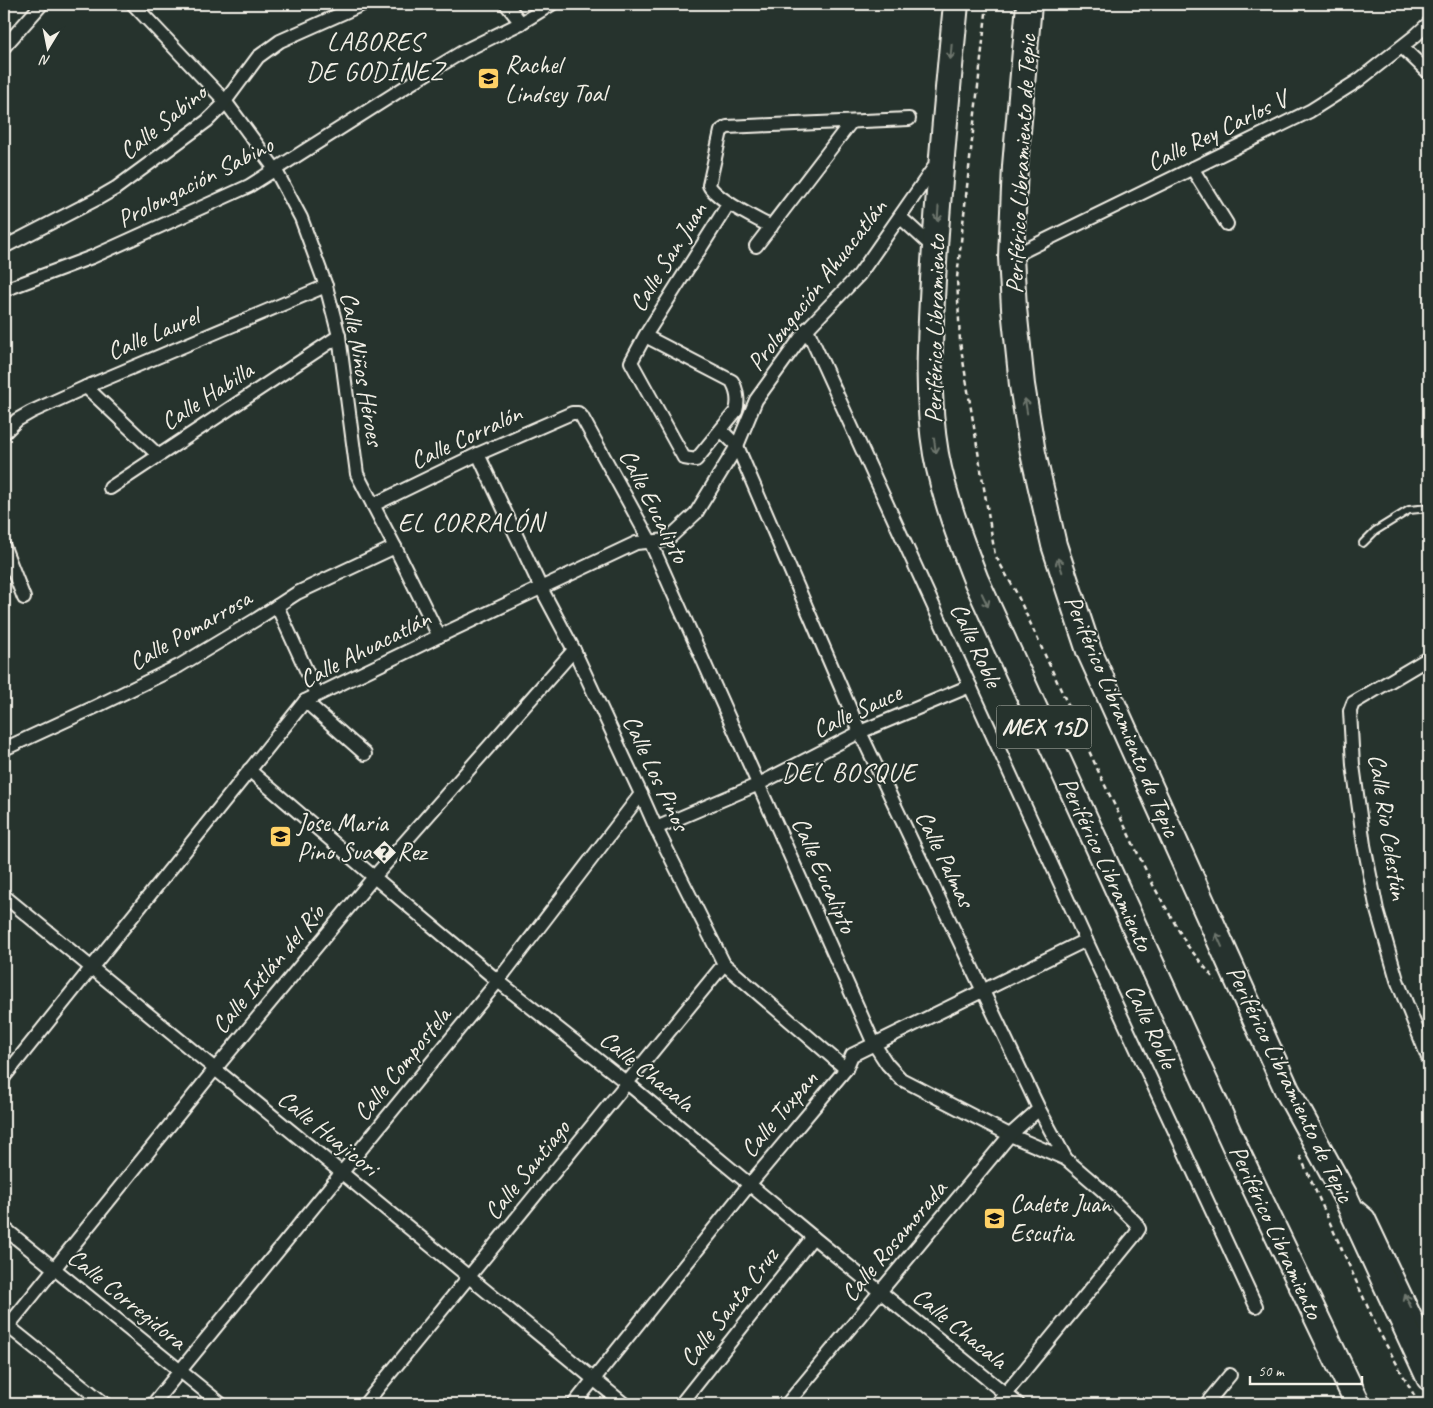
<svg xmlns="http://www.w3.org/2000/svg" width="1433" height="1408" font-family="Caveat,sans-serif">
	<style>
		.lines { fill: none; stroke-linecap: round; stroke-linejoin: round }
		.lane-casing { stroke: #f4f1e8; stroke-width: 10 }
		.street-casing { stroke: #f4f1e8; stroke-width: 16 }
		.highway-casing { stroke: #f4f1e8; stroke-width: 28 }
		.path { stroke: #f4f1e8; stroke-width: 2.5; stroke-dasharray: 5 4; stroke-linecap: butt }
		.lane { stroke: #26332d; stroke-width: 6 }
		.street { stroke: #26332d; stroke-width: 12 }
		.highway { stroke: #26332d; stroke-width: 24 }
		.oneway { stroke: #6e766e }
		.labels { text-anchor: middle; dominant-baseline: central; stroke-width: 4; stroke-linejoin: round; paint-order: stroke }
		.shield { fill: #26332d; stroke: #b6b8b0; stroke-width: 1 }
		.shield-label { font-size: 24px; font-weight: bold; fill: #f4f1e8 }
		.poi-label { font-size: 25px; fill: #f4f1e8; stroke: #26332d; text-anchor: start }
		.street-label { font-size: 25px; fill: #f4f1e8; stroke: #26332d }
		.neighbourhood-label { font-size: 26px; letter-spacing: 1px; fill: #f4f1e8; stroke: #26332d }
	</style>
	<rect width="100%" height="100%" fill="#26332d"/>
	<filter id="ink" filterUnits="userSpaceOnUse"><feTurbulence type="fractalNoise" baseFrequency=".02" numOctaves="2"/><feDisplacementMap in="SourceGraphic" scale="10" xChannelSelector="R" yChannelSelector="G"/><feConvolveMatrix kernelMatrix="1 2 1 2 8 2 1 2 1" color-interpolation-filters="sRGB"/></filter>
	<g filter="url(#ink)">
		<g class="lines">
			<defs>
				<path id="lane" d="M1363,543L1375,531L1409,510L1429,508"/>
				<g id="street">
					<path d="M133,4L225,101L275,169L301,218L326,286L339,336L357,474L395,547L439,636"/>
					<path d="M506,4L521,23"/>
					<path d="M4,47L42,4"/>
					<path d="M1402,47L1429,73"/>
					<path d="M1192,168L1227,224"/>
					<path d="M900,217L935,249"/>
					<path d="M771,227C757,219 715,199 709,185L721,131L727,127L909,119"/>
					<path d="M756,246L851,122"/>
					<path d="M4,247L97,199L116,188L207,121L221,107L258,57L280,41L363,4"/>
					<path d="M1011,257L1310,111L1359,80L1415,36L1429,23"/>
					<path d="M4,290L92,257L249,186L429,72L464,51L521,23L552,4"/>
					<path d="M807,329L1086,940L1256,1306"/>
					<path d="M645,336L732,381C737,389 739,402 736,411L696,460L684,458L631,362L645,336L729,203"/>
					<path d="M86,387L158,455"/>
					<path d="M721,430L737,446L860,732L1039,1109L1066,1159L1102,1190L1135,1222L1139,1229L1135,1235L997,1404"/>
					<path d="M4,433L17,420L31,412L86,387L326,286"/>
					<path d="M478,454L541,588L574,650L641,794L656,828L724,964L846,1069"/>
					<path d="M110,488L339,336"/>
					<path d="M373,505L478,454L572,413H578L582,417L650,541L874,1044L887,1064L901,1079L1010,1135L1066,1159"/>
					<path d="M4,547L24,598"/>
					<path d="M277,606L317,694"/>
					<path d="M1429,658L1353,703L1350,711L1353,765L1364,845L1377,910L1397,980L1429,1060"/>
					<path d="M305,701L365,754"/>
					<path d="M4,749L95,707L179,666L257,619L297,593L395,547"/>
					<path d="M249,770L374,877L498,981L627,1083L813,1237L1018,1404"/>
					<path d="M656,828L759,784L860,732L970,686"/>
					<path d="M4,896L624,1404"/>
					<path d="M4,1077L305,701L439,636L636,543L667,540L696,513L737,446L756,400L807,329L859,275L937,163"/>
					<path d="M1355,1205L1368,1216L1429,1345"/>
					<path d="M4,1228L221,1404"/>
					<path d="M4,1323L105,1404"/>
					<path d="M8,1326L215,1069L374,877L574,650"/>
					<path d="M153,1404L498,981L641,794"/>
					<path d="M365,1404L724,964"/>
					<path d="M574,1404L749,1185L846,1069L852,1055L1086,940"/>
					<path d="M681,1404L813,1237"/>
					<path d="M787,1404L1010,1135L1039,1109"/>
					<path d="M1206,1404L1230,1375"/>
				</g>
				<g id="highway">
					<path d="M956,4C947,96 938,188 933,280C930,338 926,396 936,454C944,497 960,539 976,580L1238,1153L1358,1404"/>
					<path d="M1029,4L1015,166L1011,257L1014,308L1022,385L1033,453L1054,545L1089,651L1287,1090L1345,1196L1429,1378"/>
				</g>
			</defs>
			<use href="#lane" class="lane-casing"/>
			<use href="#street" class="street-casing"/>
			<use href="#highway" class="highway-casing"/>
			<g class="path">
				<path d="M987,4L957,278L960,342L995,555L1016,592L1101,777L1153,885L1187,945L1215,980"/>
				<path d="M1300,1156L1378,1330L1419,1404"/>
			</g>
			<use href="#lane" class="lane"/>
			<use href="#street" class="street"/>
			<use href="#highway" class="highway"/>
		</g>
		<defs><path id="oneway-shaft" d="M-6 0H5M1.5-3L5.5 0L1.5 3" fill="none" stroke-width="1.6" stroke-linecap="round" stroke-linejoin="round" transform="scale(1.25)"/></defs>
		<g class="oneway">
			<use href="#oneway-shaft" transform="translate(951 52) rotate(95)"/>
			<use href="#oneway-shaft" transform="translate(938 214) rotate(94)"/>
			<use href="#oneway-shaft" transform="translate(1026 406) rotate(-99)"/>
			<use href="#oneway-shaft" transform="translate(935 446) rotate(82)"/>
			<use href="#oneway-shaft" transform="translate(1060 565) rotate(-108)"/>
			<use href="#oneway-shaft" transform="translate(985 600) rotate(65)"/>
			<use href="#oneway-shaft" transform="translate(1219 940) rotate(-114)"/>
			<use href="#oneway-shaft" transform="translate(1408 1301) rotate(-115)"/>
		</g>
	</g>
	<defs>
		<symbol id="school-square" viewBox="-11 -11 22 22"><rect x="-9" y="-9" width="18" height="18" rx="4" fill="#ffd166" stroke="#26332d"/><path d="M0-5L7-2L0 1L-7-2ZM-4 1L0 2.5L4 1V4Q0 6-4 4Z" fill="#111"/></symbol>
	</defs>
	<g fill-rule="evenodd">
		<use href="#school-square" x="476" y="66" width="25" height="25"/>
		<use href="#school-square" x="268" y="824" width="25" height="25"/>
		<use href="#school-square" x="982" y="1206" width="25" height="25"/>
	</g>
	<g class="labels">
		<rect class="shield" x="996.5" y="705.5" width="95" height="43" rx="4"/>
		<g class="shield-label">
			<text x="1044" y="727">MEX 15D</text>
		</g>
		<g class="poi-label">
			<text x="505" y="65">Rachel<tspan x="505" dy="29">Lindsey Toal</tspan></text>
			<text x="297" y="823">Jose Maria<tspan x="297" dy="29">Pino Sua�Rez</tspan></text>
			<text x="1010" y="1204">Cadete Juan<tspan x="1010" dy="29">Escutia</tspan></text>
		</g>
		<g class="street-label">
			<text transform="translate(163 122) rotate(-39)">Calle Sabino</text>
			<text transform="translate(1217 131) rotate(-26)">Calle Rey Carlos V</text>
			<text transform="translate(1021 164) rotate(-87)">Periférico Libramiento de Tepic</text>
			<text transform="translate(195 182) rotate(-27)">Prolongación Sabino</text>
			<text transform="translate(668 257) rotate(-58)">Calle San Juan</text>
			<text transform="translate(817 285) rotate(-52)">Prolongación Ahuacatlán</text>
			<text transform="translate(935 329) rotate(-89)">Periférico Libramiento</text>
			<text transform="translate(153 334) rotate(-23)">Calle Laurel</text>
			<text transform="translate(362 369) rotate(80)">Calle Niños Héroes</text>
			<text transform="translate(207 396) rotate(-33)">Calle Habilla</text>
			<text transform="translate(466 437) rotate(-25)">Calle Corralón</text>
			<text transform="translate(654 506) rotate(63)">Calle Eucalipto</text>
			<text transform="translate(190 630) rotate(-30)">Calle Pomarrosa</text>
			<text transform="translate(976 645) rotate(65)">Calle Roble</text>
			<text transform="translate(365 649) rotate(-27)">Calle Ahuacatlán</text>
			<text transform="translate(857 711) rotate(-25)">Calle Sauce</text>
			<text transform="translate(1122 716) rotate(67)">Periférico Libramiento de Tepic</text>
			<text transform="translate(656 773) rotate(65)">Calle Los Pinos</text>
			<text transform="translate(1388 827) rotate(81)">Calle Rio Celestún</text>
			<text transform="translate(945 859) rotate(64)">Calle Palmas</text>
			<text transform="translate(1106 864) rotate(65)">Periférico Libramiento</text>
			<text transform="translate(824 875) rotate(66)">Calle Eucalipto</text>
			<text transform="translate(268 969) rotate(-50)">Calle Ixtlán del Río</text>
			<text transform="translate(1151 1026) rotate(65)">Calle Roble</text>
			<text transform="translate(402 1064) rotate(-51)">Calle Compostela</text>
			<text transform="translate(647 1071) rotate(39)">Calle Chacala</text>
			<text transform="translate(1290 1084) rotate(64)">Periférico Libramiento de Tepic</text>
			<text transform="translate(779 1114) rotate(-50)">Calle Tuxpan</text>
			<text transform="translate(328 1133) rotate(39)">Calle Huajicori</text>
			<text transform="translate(527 1170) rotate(-51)">Calle Santiago</text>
			<text transform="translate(1276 1232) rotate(65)">Periférico Libramiento</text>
			<text transform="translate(894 1241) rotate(-50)">Calle Rosamorada</text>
			<text transform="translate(127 1299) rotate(39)">Calle Corregidora</text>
			<text transform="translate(729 1307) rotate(-52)">Calle Santa Cruz</text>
			<text transform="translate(960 1328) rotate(39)">Calle Chacala</text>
		</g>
		<g class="neighbourhood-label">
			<text x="375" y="41">LABORES<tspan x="375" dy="30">DE GODÍNEZ</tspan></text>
			<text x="471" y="522">EL CORRALÓN</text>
			<text x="849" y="772">DEL BOSQUE</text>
		</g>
	</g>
	<rect width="1433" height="1408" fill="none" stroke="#26332d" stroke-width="20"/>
	<rect x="10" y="10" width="1413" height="1388" fill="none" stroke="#f4f1e8" stroke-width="2" filter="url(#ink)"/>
	<g transform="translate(48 48) rotate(190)" stroke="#26332d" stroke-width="4" paint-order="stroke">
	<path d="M0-4L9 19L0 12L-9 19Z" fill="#f4f1e8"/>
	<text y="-8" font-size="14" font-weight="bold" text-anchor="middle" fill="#f4f1e8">N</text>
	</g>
	<path d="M1250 1376v8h112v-8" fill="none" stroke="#f4f1e8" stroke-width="2.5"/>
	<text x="1258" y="1376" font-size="15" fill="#f4f1e8" stroke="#26332d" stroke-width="4" paint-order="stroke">50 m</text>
</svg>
